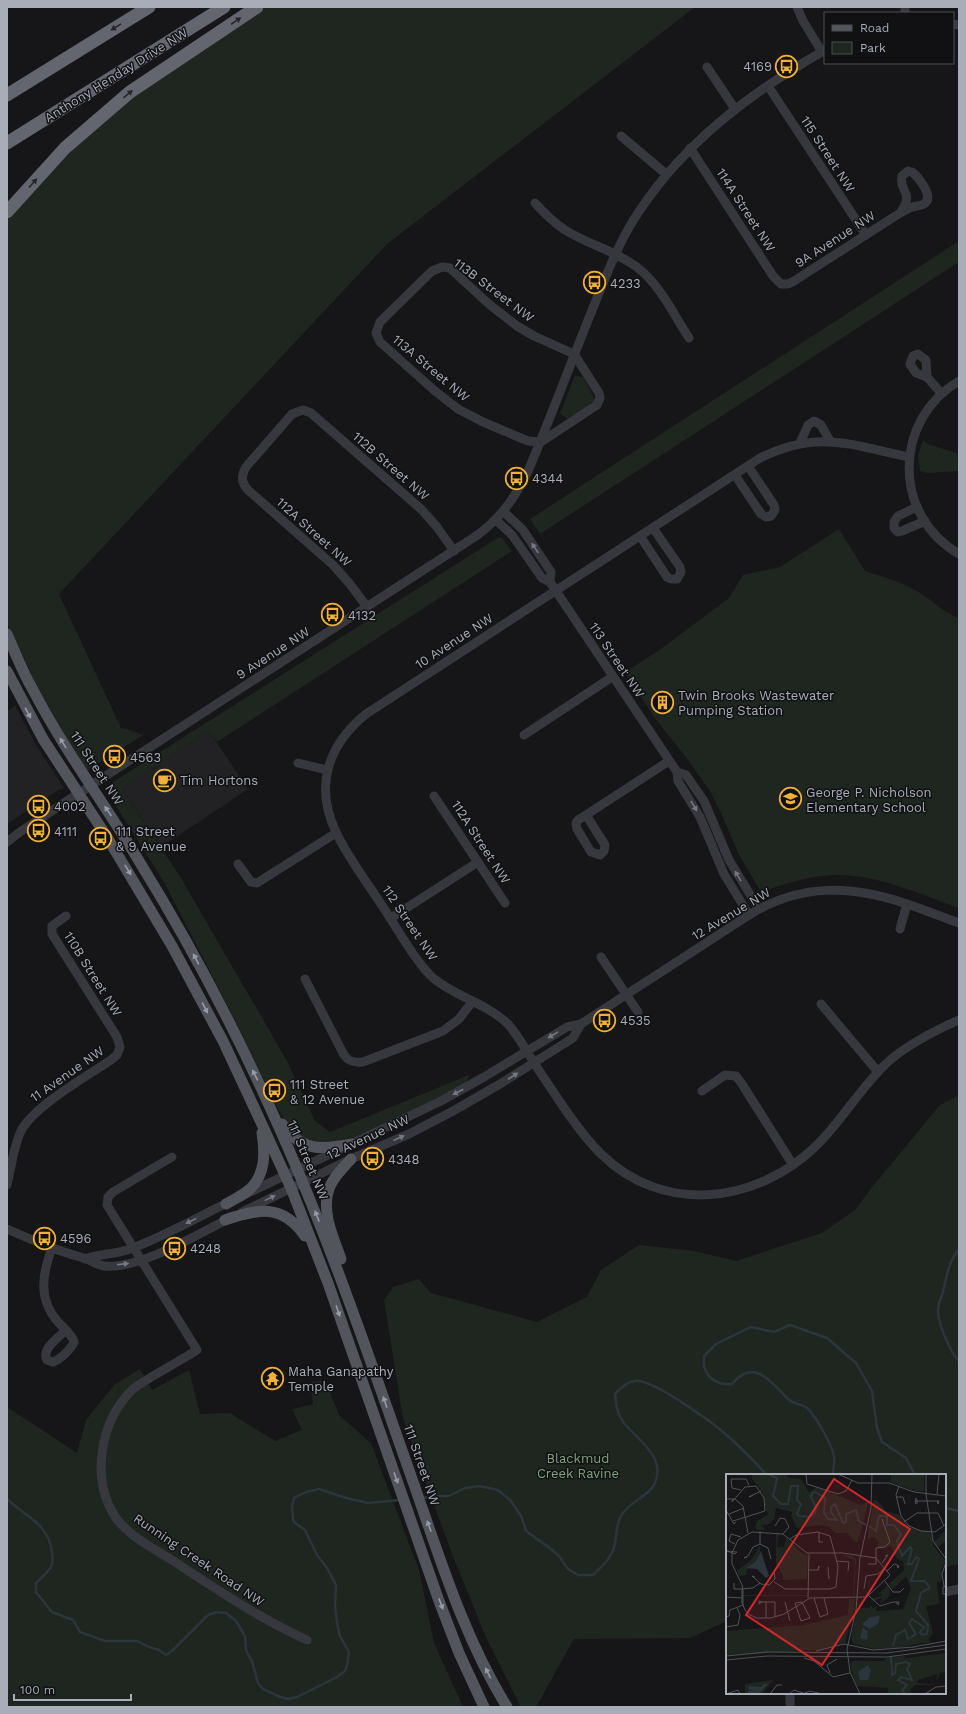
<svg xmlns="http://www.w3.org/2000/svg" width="966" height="1714" font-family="'Work Sans',sans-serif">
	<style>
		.built { fill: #222225 }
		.green { fill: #1e261f }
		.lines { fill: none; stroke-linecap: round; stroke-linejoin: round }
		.stream { stroke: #2c353c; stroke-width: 2.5 }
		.minor { stroke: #37383d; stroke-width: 9 }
		.major { stroke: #53555c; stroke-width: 11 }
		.highway { stroke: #63666e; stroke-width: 13 }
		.oneway { fill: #26262a }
		.oneway2 { fill: #757881 }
		.oneway3 { fill: #979ba6 }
		.labels { text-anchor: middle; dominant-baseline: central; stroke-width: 3; stroke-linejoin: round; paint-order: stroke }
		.poi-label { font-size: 13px; fill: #a8adb8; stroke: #111113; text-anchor: start }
		.street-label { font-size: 13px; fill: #a8adb8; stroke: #111113 }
		.park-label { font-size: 13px; fill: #7fa381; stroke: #111113 }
		.inset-river { fill: none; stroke: #2c353c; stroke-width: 2 }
		.inset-road { fill: none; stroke: #505258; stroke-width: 1 }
		.view { fill: #d62828; fill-opacity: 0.15; stroke: #d62828; stroke-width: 2 }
		.inset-edge { fill: none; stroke: #a8adb8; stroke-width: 2 }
	</style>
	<rect width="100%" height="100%" fill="#161618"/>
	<g class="built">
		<path d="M15,706L38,748L64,788L60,789L7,824V711Z"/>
		<path d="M209,731L248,789L161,847L122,789Z"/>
	</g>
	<g class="green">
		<path d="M267,7H695L387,244L59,594L121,728L130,730L143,735L86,771L36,684L7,623V221L70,151L128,99Z"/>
		<path d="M959,241V262L540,534L530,519Z"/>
		<path d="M575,376L583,377L596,402L567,419L560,413Z"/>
		<path d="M923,440L928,444L959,454V471L927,473L920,471L918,456Z"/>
		<path d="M839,529L865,571C883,577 903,582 920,593C933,601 944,613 959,618V908C921,895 882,876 841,875C814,874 788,883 763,891L760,890L739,855L721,813L710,791L688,760L654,717L625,672L658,651L729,598L743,575L780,567Z"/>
		<path d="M499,537L502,538L512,551L217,742L209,731L122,789L181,878L287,1061L315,1121L330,1132L469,1075L466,1084L362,1135L324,1145L306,1141L291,1130L278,1109L239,1028L164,882L111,798L113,782Z"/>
		<path d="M959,1095V1564L945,1567V1475H727V1621L690,1638L574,1639L536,1707H521L485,1635L452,1554L403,1419L384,1300L393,1287L419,1279L431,1293L537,1322L587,1297L601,1270L639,1245L694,1251L736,1261L822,1233L855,1210L873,1186L940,1105Z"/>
		<path d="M140,1369L152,1390L189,1370L200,1414L230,1413L275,1441L302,1430L292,1409L313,1404L310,1382L325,1380L339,1415L371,1443L419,1570L434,1643L463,1707H7V1407L77,1453L86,1420L115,1384Z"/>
	</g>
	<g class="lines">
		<g class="stream">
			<path d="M959,1249C948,1262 947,1276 943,1292C941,1298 938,1304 938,1310C937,1321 951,1354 959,1361"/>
			<path d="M833,1475C833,1469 835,1462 834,1457C833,1446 815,1415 807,1408C802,1404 793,1404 788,1399C771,1382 754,1357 732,1384C721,1385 709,1381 705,1369C703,1366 704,1360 704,1356L716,1344L751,1327L774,1332L790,1325L827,1338L856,1363L872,1391L877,1428L882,1442L906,1458L915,1475"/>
			<path d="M421,1498L438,1496H449L465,1488L479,1486L498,1490L511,1501L521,1516L526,1531L551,1549L559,1556L568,1569L578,1575H593C602,1566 613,1557 615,1543C617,1534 616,1524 621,1516C628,1502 650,1496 655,1483C666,1457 638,1440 624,1423C617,1414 616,1404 615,1394C621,1388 626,1382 635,1381C652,1378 716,1425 730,1438C743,1450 755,1462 767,1475"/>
			<path d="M7,1499C26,1517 48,1523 52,1552C53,1557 53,1562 51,1567C47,1573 41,1578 36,1583V1592L52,1612L73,1620L80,1632L105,1641H137L149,1647L159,1650L166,1655L172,1651L208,1615L217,1612L226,1613L236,1621L245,1636L246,1650L252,1661L258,1683L263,1689L280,1697L288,1699L297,1697L337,1677L345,1671L347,1666L349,1652L340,1636L338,1628L335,1607L336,1585L327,1568L317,1555L305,1530L295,1523L293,1520L292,1507L294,1498L306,1492L319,1489L346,1498L368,1503L400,1500"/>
			<path d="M945,1508L959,1511"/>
		</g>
		<g class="minor">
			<path d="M797,7L803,21L822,52"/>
			<path d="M905,7V13"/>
			<path d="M953,24L959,25"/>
			<path d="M707,67L735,109"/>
			<path d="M768,86L866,235"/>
			<path d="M621,136L666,174"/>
			<path d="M690,148L773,276L781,284H788L794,281L900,213C904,211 907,209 912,207C916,206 920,206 924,204C935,197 918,177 912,172L908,171L902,176C898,192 916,192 900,213"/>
			<path d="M535,203C544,213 553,222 565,230C589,245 616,251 638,268C660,285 674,315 689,338"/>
			<path d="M442,267L450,268L453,271L490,305L517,326L534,336L574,354L599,393L600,398L597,405L541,442L528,441L483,422L458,409L435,391L380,342L376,333L380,322L432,271Z"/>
			<path d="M918,354L926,360L927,377L916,373L910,364L913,356Z"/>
			<path d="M927,377L941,393"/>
			<path d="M959,381C893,420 892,515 959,554"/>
			<path d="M800,443L808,425L814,421L821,425L830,441"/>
			<path d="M909,457C850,445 818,429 760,458L366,714C328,745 314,786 336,832C347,856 366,881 381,904C396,926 414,960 433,978C456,997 486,1003 508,1024C520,1038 528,1054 538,1069C557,1097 577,1130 601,1154C663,1215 756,1204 816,1146C843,1120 861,1086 889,1061C910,1043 934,1031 959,1020"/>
			<path d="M735,475L761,514L766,517L771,516L775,510L774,505L748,466"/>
			<path d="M917,507L898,516L894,522V528L898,532L902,531L925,521"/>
			<path d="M504,512L523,530L551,572L550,582"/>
			<path d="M496,520L512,535L542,578L550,582L677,772L678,781L700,817L724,874L749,915"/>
			<path d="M640,536L667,577L671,579H677L681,572L680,567L653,528"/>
			<path d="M367,607L350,584L333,565L248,490C241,482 241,476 246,467L292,414L303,410L311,413L422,510L437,527L454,551"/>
			<path d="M524,735L612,677"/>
			<path d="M298,763L327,770"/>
			<path d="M677,772L686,775L704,801L729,860L759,909"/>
			<path d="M434,796L505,903"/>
			<path d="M586,815L605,845L604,851L600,855L591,852L577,829L576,823L578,820L586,815L669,761"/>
			<path d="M7,842L20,832L70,799L476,536C500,519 515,498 528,471C552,415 572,359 595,303C608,271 620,239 640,210C687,140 752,92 825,50"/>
			<path d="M238,864L251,882L257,883L336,833"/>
			<path d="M391,918L478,862"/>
			<path d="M900,929L907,904"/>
			<path d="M601,957L638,1012"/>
			<path d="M305,979L344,1055C349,1062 355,1063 363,1062L443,1031L459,1019L472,1002"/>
			<path d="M821,1004L878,1072"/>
			<path d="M702,1091L725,1075L736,1076L742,1084L793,1165"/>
			<path d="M172,1157L113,1192L108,1197L107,1205L197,1350C183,1359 168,1367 153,1376C147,1380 139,1384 133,1389C100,1421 90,1479 116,1518C129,1536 153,1548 172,1560C216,1589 259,1618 307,1640"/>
			<path d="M7,1185C11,1168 14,1145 21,1131C33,1107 87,1076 111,1060L117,1055L120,1047L117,1037L52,934V926L66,916"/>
			<path d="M246,1194L441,1101L484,1077L567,1027L581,1024"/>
			<path d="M242,1212L351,1159L409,1134L453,1111L500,1084L573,1038L581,1024L749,915C800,883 852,885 907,904C925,910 942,917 959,923"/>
			<path d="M7,1229C32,1240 57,1251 84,1258C91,1260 96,1265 104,1266C139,1270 198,1234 230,1218"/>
			<path d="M52,1248C42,1275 38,1299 58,1322C63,1328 72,1334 74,1342C71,1349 61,1359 53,1362L47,1360C41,1349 58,1338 66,1330"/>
			<path d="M85,1259C100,1254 116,1254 130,1249C165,1236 198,1217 231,1201"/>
			<path d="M945,1592L959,1589"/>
			<path d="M790,1707V1693"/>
		</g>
		<g class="major">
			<path d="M7,634C15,652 22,671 32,688C63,748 104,803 139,861C189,942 234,1027 273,1114C327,1232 368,1354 411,1476C439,1555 463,1636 507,1707"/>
			<path d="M7,671L43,739L107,837L172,946L223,1041L259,1118L291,1188L328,1283L439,1601L459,1653L484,1707"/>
			<path d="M282,1124C302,1152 322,1150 352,1144"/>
			<path d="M226,1204C234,1199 244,1195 250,1189C266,1174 265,1152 262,1133"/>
			<path d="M225,1220C258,1209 282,1203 305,1236"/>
			<path d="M341,1259C334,1239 322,1214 328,1192C331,1180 342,1169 351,1159"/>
		</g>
		<g class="highway">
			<path d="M7,95L149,7"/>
			<path d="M7,143L224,7"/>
			<path d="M7,212L65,148L130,92L257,7"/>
		</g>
	</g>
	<defs><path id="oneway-solid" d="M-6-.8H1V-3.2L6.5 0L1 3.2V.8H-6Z"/></defs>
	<g class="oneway">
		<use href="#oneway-solid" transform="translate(236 21) rotate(-34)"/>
		<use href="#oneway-solid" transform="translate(116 27) rotate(148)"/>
		<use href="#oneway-solid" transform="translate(128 94) rotate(-39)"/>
		<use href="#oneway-solid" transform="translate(33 183) rotate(-48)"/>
	</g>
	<g class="oneway2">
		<use href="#oneway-solid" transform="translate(535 548) rotate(-124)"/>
		<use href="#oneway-solid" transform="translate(694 806) rotate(60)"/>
		<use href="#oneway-solid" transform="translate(738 876) rotate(-121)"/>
		<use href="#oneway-solid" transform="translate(553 1035) rotate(149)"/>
		<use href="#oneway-solid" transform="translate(513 1076) rotate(-33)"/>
		<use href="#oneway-solid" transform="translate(458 1092) rotate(152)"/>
		<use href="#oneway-solid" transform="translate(399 1138) rotate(-25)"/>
		<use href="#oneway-solid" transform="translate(270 1198) rotate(-26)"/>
		<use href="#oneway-solid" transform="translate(191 1221) rotate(154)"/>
		<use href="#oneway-solid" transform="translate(123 1264) rotate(-7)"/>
	</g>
	<g class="oneway3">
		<use href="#oneway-solid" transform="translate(28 713) rotate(61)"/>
		<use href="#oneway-solid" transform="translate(63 743) rotate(-122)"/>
		<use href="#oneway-solid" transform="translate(108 811) rotate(-124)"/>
		<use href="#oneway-solid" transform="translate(128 870) rotate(58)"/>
		<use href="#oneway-solid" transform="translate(196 959) rotate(-118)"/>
		<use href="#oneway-solid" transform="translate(205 1008) rotate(63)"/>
		<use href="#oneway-solid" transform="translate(255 1075) rotate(-116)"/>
		<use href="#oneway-solid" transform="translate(317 1216) rotate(-111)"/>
		<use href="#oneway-solid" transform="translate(338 1311) rotate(71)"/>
		<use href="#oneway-solid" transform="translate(385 1402) rotate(-109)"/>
		<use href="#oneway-solid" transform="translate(396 1478) rotate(70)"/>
		<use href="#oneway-solid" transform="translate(429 1526) rotate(-110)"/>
		<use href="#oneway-solid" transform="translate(441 1604) rotate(70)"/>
		<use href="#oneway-solid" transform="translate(488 1673) rotate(-117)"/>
	</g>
	<defs>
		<symbol id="bus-ring" viewBox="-11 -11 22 22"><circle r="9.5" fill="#111113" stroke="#f2b134" stroke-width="1.5"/><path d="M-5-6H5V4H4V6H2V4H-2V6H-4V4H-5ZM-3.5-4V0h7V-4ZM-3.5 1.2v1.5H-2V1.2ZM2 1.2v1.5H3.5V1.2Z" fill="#f2b134"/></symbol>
		<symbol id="building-ring" viewBox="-11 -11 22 22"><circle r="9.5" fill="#111113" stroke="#f2b134" stroke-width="1.5"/><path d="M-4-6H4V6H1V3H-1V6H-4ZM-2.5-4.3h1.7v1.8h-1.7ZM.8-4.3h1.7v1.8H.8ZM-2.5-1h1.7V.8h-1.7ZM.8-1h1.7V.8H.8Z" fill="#f2b134"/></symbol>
		<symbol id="cafe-ring" viewBox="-11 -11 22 22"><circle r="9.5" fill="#111113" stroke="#f2b134" stroke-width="1.5"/><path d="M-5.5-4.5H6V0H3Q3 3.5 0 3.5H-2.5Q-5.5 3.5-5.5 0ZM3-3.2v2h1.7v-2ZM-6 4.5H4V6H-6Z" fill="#f2b134"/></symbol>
		<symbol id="school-ring" viewBox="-11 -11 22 22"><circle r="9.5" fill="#111113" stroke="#f2b134" stroke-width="1.5"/><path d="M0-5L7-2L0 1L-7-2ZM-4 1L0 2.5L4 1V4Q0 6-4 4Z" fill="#f2b134"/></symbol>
		<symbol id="temple-ring" viewBox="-11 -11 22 22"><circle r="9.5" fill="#111113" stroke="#f2b134" stroke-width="1.5"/><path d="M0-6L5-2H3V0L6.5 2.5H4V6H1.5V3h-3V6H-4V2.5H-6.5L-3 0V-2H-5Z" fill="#f2b134"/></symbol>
	</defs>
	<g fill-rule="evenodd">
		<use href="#bus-ring" x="774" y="54" width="25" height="25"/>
		<use href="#bus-ring" x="582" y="270" width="25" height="25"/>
		<use href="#bus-ring" x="504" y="466" width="25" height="25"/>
		<use href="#bus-ring" x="320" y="602" width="25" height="25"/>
		<use href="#building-ring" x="650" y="690" width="25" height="25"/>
		<use href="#bus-ring" x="102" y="744" width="25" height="25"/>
		<use href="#cafe-ring" x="152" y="768" width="25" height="25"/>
		<use href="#school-ring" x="778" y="786" width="25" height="25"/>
		<use href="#bus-ring" x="26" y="794" width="25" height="25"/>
		<use href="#bus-ring" x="26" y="818" width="25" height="25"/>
		<use href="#bus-ring" x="88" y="826" width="25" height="25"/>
		<use href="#bus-ring" x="592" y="1008" width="25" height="25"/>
		<use href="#bus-ring" x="262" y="1078" width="25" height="25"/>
		<use href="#bus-ring" x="360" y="1146" width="25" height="25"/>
		<use href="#bus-ring" x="32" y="1226" width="25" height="25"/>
		<use href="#bus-ring" x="162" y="1236" width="25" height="25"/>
		<use href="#temple-ring" x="260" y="1366" width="25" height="25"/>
	</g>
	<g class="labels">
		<g class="poi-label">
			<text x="772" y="66" text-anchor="end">4169</text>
			<text x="610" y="283">4233</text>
			<text x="532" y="478">4344</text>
			<text x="348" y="615">4132</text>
			<text x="678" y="695">Twin Brooks Wastewater<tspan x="678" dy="15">Pumping Station</tspan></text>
			<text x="130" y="757">4563</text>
			<text x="180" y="780">Tim Hortons</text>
			<text x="806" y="792">George P. Nicholson<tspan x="806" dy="15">Elementary School</tspan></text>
			<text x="54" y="806">4002</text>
			<text x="54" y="831">4111</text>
			<text x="116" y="831">111 Street<tspan x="116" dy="15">&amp; 9 Avenue</tspan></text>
			<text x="620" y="1020">4535</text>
			<text x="290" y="1084">111 Street<tspan x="290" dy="15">&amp; 12 Avenue</tspan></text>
			<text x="388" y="1159">4348</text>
			<text x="60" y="1238">4596</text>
			<text x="190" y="1248">4248</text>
			<text x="288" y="1371">Maha Ganapathy<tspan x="288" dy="15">Temple</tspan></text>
		</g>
		<g class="street-label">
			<text transform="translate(116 75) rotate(-32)">Anthony Henday Drive NW</text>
			<text transform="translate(828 154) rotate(57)">115 Street NW</text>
			<text transform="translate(746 210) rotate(57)">114A Street NW</text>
			<text transform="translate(835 239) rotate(-33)">9A Avenue NW</text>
			<text transform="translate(494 290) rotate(37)">113B Street NW</text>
			<text transform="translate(431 368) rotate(40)">113A Street NW</text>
			<text transform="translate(391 466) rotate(41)">112B Street NW</text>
			<text transform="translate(314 532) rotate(42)">112A Street NW</text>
			<text transform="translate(454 641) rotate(-33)">10 Avenue NW</text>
			<text transform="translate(273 653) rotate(-33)">9 Avenue NW</text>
			<text transform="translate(617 660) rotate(56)">113 Street NW</text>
			<text transform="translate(97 768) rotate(57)">111 Street NW</text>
			<text transform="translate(481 842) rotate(57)">112A Street NW</text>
			<text transform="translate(731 914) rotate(-31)">12 Avenue NW</text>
			<text transform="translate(410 923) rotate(56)">112 Street NW</text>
			<text transform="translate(93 974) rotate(58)">110B Street NW</text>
			<text transform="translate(67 1074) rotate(-35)">11 Avenue NW</text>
			<text transform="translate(368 1137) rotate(-25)">12 Avenue NW</text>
			<text transform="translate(308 1160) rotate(67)">111 Street NW</text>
			<text transform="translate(422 1465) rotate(71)">111 Street NW</text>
			<text transform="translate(199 1560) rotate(34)">Running Creek Road NW</text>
		</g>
		<g class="park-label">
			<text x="578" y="1458">Blackmud<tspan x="578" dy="15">Creek Ravine</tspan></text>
		</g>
	</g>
	<g transform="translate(726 1474)">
		<rect width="220" height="220" fill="#161618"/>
		<path d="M26,0H58L64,4L75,5L83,18L91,13L135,31L143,27L132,68H129L121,59H110L103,53L94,51L71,54L65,42L66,38L50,34L48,45L43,50L35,51L39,56H32L29,54L31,47L43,40L40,37L36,17L26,5ZM147,0H198V17H189L164,8L165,1ZM148,26H151L160,37L174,41L184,54L204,58L208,73L219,86L216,94L215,108H211L213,130L200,132L207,159L203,165L204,168L171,174L149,175L128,170L125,165L131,134H144V130L147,134L152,132L149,135L151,137L177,135L185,115L180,102L167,115L163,110L178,96L177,87L171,85L165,72L155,75L151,73L153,69L148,63L141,65ZM220,56V67L211,74L208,68ZM50,59H53L51,73H58L60,63L74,78L82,81L81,105L57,106V101L50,90ZM34,71V77L29,88L21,95L20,101L13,102L11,97L26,85ZM114,81L126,82L130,85L128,122L127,123H84L127,122L129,86ZM162,111L164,117L162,124L152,131L156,126L155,124L148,127L145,124L154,123L156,120H153ZM18,121H81V122H18ZM123,125H129L128,135L119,169L91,176L0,181V157L78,151L122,141ZM220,179V198L214,199L210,208L211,200L192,206L191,209L214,211H189L185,215V220H162V214L131,212L124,192L126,187H158L160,184L178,182L181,184ZM47,206L36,220H19V210Z" fill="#1e261f"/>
		<path d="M35,77L43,102L40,104L31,95L20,94L29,88ZM154,142L152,150L143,155L136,150L144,143ZM137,153L142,158L141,166L134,164ZM142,191L145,197L142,206H134L132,198ZM38,210H42L32,220H22V217L31,216H23L22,212L35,213Z" fill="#2c353c"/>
		<path class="inset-river" d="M42,0L51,4L47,22L55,30H62L65,12H72L71,26L75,30L71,40L74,42L84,43L89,39L90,33L85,23L86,19L89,18L99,24L98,39L102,45L111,46L105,38V33L109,30L117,49L120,48V40L130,36L133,47L140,51M143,52L150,57L153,42H161V51H168L175,60L171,67L176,82L184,73L186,75L182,90H186L190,83L193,85L185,107H199L204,114L195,119L190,137L202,151L201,160L196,161L194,158L198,153L186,145L183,149L190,160L182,165L179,156L170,161L167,172M165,183L166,201L169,199L170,190L180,188L184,190L181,195L186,206L175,203L172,206L181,211L176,216L179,220"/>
		<path class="inset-road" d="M80,0L81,10L112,20L120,17L126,6M112,0L132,9H163L188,18L220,22M200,0V20L207,67L220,85M173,12L170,21L175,42L183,52L195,57L209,58L220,50M15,16L6,14L5,5H20L23,11M211,20L213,0M27,21L23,23L35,17M170,23H177L179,30M190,24L191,26V30L189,29ZM0,25H9L17,32L22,59M7,25L6,28L19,13L30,12L38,24L39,37L7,47M190,27H211L212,30L213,27H211M0,36L8,50L10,48M3,40L18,34M178,48L191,39H212L218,52M49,52L54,44L59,45L63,53L57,60M93,58V68H97M64,65L70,61L92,58L104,62L112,92L110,113M9,70L3,67L5,60L15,63M34,70V57M1,77L10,78H11L9,80ZM21,83L18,84L22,82L27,73L34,70L42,74L45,85M110,87L123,88L122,97M156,89L162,81L159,82M142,90H150V74L159,73L164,68L156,45M102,93L103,105M82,96H92L93,92L92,96M161,97L168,90H169L173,92L172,94L171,91M29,103L26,102L35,110L43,111L49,105L48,97M159,107L167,118M48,108L59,115H104L110,113M8,109V115H15L27,114L34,109M218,112L216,100L220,88M220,112L217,113V120H220M16,115V129L19,136L22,140L31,144H45L58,140L84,124L141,123L164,101L150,84L117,79H81L57,60L26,58L12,66L6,79V90L16,111L17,117V131M138,115L140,102L152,100L159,94M167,118H174L178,114L174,118M143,122L154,132L167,128H173L172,131L170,128M0,123L17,124M82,124L83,80M88,124L94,143L102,140L98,124M36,128L33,127V130L36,128H49V143M40,128V144M59,128L64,147M76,128L84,144L75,147L69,129ZM0,143L3,142L4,136L17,131M0,153L12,151L14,141L11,134M187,173L220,167M90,177L118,170L147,176L188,173M0,182L42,178L161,179L220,171M78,184L88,187L107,203L124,199M0,186L41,182L161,183L220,175M104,199L101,191L111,185M0,220L12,216L14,220M44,220L51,211H56M63,220L68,216L77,219M76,220L84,217L96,220M134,220L124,198L121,175L130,136L134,84L145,34L146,0M199,220L210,213L220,212"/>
		<path class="view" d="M108,5L184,55L96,191L20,141Z"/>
		<rect width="220" height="220" class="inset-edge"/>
	</g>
	<rect width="966" height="1714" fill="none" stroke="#a8adb8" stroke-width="16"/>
	<rect x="824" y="12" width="130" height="52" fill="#111113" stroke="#4d4f55"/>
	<rect x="832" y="25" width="20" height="6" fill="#53555c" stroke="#4d4f55"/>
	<text x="860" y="32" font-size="12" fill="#a8adb8">Road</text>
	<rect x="832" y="42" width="20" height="12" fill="#1e261f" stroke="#4d4f55"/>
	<text x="860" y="52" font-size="12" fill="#a8adb8">Park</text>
	<path d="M14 1694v6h117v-6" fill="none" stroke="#a8adb8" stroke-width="2"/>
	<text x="20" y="1694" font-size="12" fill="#a8adb8" stroke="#111113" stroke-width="3" paint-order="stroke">100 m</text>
</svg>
